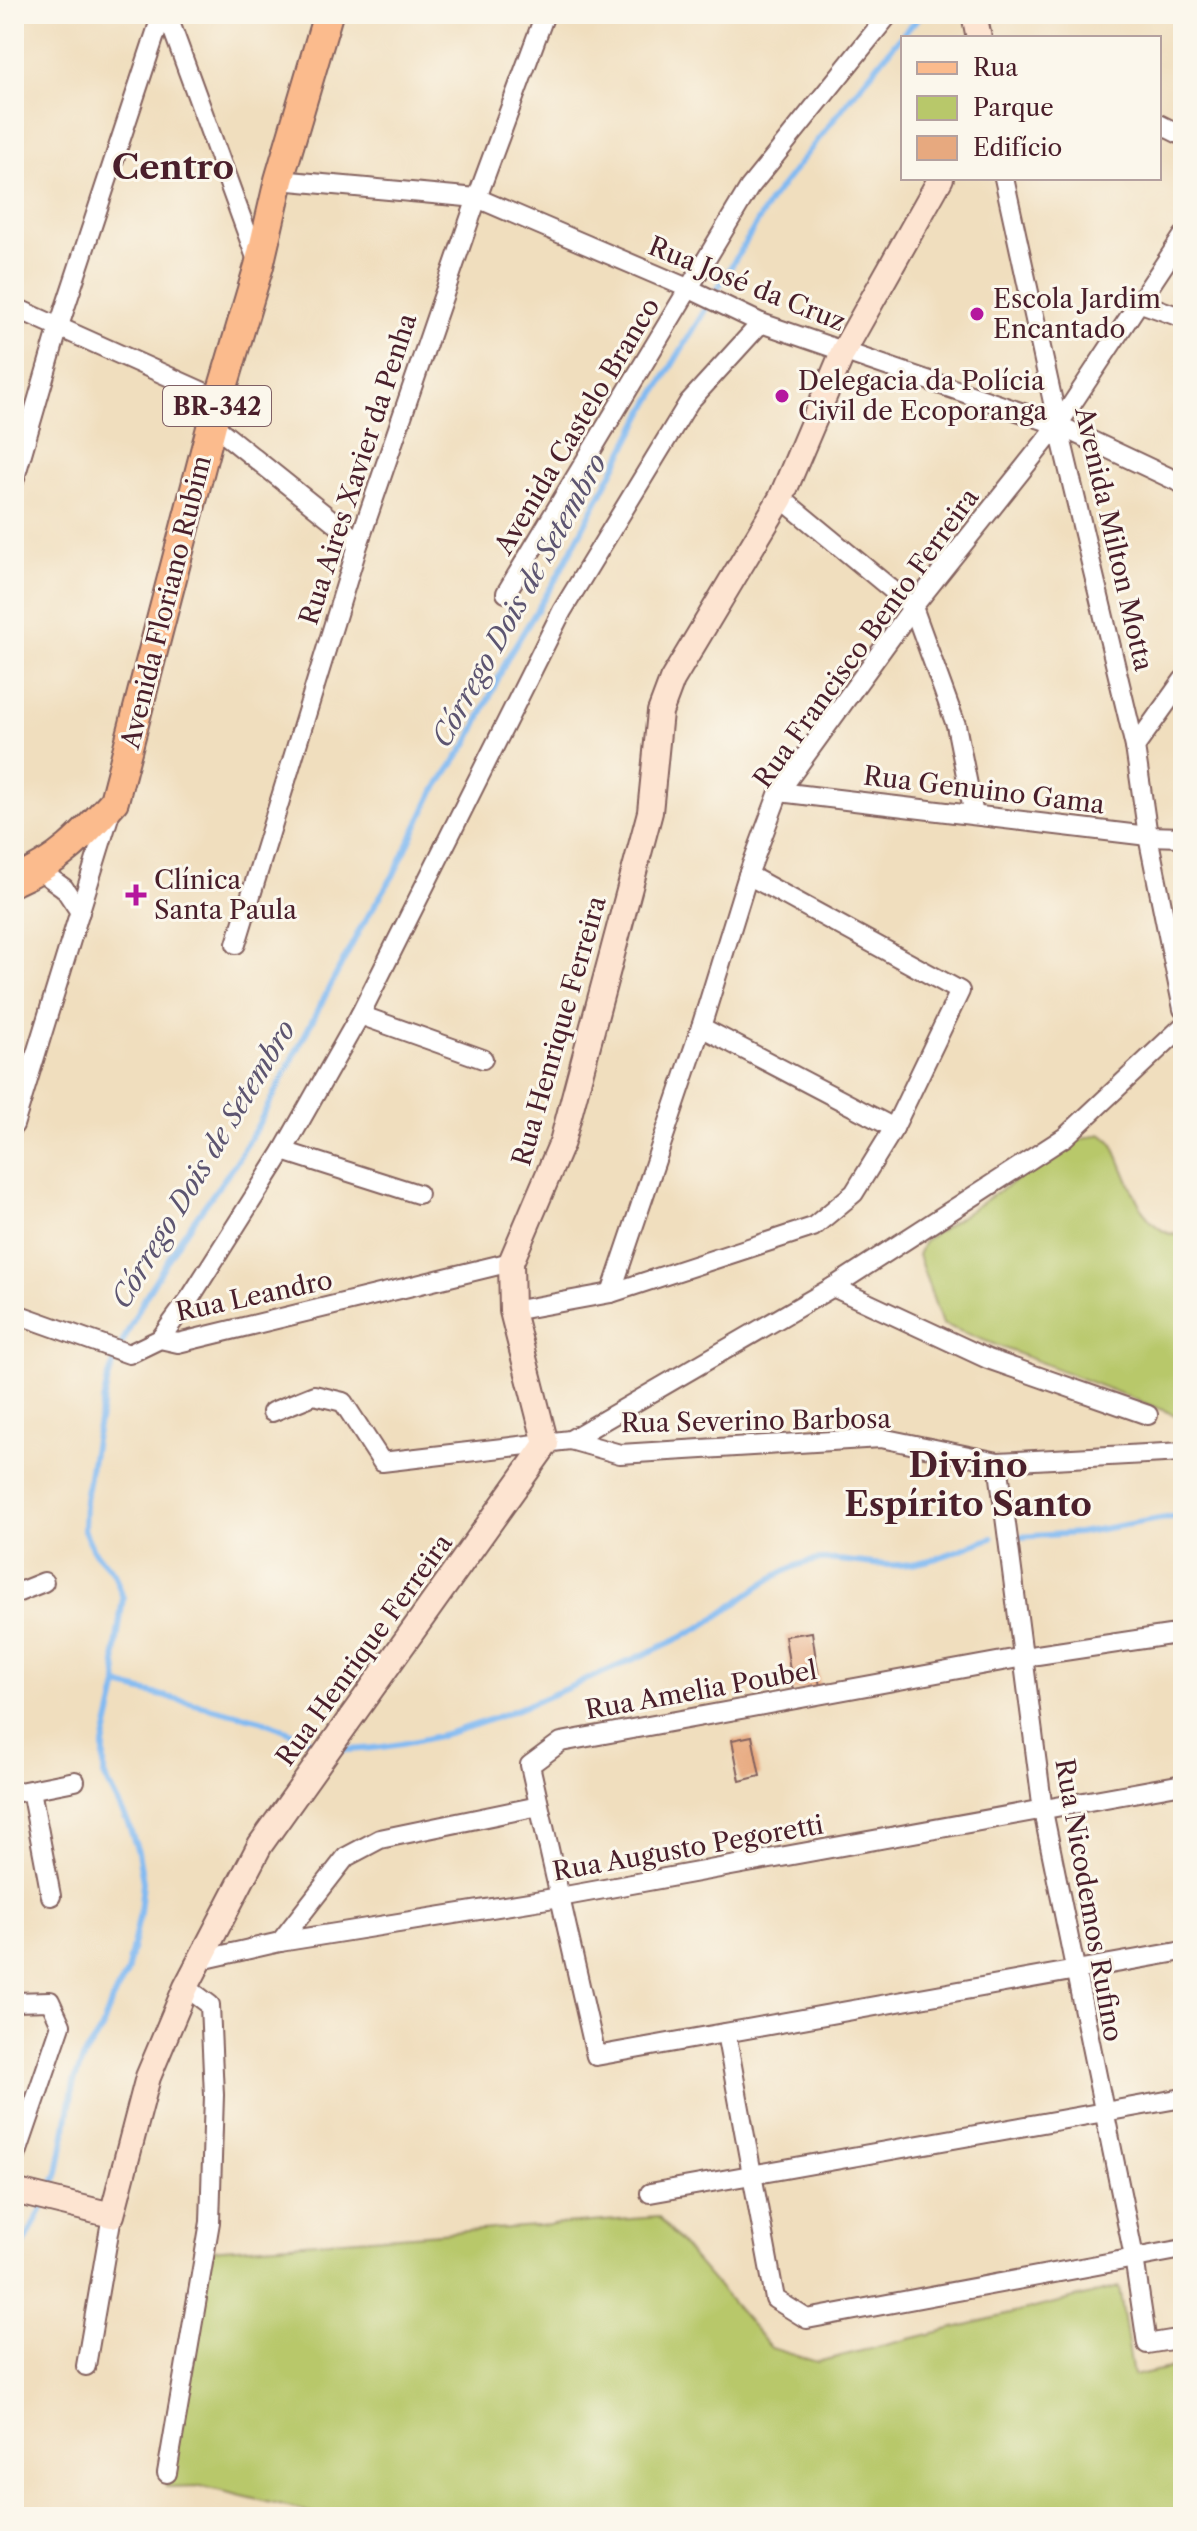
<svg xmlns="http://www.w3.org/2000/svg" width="1197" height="2531" font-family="'Libre Caslon Text',serif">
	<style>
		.green { fill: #b8c86a; stroke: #81744a; stroke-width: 2 }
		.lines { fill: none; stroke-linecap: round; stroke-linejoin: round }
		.stream { stroke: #81baf2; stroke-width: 6 }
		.building { fill: #e7a97f }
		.street-casing { stroke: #84625e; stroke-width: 22 }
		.secondary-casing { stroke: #84625e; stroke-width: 28 }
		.primary-casing { stroke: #84625e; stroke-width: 32 }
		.street { stroke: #fff; stroke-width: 18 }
		.secondary { stroke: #fde4d1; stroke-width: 24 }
		.primary { stroke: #fbbb8d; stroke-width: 28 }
		.poi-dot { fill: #b5179e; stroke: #fbf7ec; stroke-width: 3 }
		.labels { text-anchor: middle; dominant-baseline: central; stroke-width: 6; stroke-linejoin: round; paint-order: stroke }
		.shield { fill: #fbf7ec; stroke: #7f6065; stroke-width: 2 }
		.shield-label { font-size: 24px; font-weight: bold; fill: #4a1f2b }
		.street-label { font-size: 26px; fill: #4a1f2b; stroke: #fbf7ec }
		.poi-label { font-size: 26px; fill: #4a1f2b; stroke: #fbf7ec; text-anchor: start }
		.water-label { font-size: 28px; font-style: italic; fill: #5d5571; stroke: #fbf7ec }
		.district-label { font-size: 34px; font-weight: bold; fill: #4a1f2b; stroke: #fbf7ec }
	</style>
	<rect width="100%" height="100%" fill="#fbf7ec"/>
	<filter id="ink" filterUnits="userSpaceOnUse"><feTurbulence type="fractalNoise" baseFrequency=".0125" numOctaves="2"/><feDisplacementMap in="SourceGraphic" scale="16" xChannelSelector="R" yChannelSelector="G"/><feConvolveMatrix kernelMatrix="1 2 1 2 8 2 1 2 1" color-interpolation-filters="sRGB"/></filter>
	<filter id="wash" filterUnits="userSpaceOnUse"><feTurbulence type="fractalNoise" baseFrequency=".006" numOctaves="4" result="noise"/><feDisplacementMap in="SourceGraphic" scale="32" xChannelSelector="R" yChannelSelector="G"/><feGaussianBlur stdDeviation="1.8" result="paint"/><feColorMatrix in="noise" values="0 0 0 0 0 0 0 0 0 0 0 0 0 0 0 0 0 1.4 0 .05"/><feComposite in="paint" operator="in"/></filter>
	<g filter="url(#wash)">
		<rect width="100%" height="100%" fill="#f0debe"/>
		<g class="green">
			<path d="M1101,1134L1111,1141C1128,1171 1140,1238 1183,1235V1418L942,1324L918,1255L924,1241L1073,1142Z"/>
			<path d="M658,2217L771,2348L817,2362L1119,2287L1133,2376L1183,2365V2517H329L201,2486L166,2487L209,2250Z"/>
		</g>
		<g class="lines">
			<g class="stream">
				<path d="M1018,1537L1078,1533L1183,1515"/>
				<path d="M118,1685L261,1720L311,1741"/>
				<path d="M338,1750C425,1750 510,1714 588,1679C625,1663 663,1647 699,1628C733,1609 770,1572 808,1562C839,1555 869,1567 899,1565C932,1564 962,1548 992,1538"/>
				<path d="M49,2194L58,2173L74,2082L85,2054L102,2029L112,2000L127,1973L140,1913L143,1882L138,1852L128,1823L104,1775V1745L118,1685L115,1654L123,1598L114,1573L93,1550L84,1530L85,1500L95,1440L108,1379L118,1351L145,1297L181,1238L235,1164L258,1125L361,927L393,876L433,793L469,741L508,657L556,579L643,414L770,201L852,96L902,35L922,14"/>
				<path d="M14,2265L44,2204"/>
			</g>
		</g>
		<g id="blocks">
			<g class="building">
				<path d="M14,954L23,974L14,978Z"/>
				<path d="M812,1632L820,1687L793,1691L785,1636Z"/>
				<path d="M752,1736L760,1776L740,1781L732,1740Z"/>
			</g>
		</g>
	</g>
	<g filter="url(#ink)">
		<use href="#blocks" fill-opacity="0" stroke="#84625e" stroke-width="2"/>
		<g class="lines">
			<defs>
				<g id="street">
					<path d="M167,14L258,263"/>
					<path d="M1159,124L1183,136"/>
					<path d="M1004,178L1058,425L1135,747L1148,836L1183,1009"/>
					<path d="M279,180L477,198L690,289L761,323L1058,425L1183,484"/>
					<path d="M1138,302L1183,318"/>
					<path d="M14,307L219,399"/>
					<path d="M212,424L359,542"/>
					<path d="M14,481L59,326L162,14"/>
					<path d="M781,498L913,607L956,725L974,815"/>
					<path d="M506,593L749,188L889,14"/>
					<path d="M1135,747L1183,680"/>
					<path d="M779,792L1148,836L1183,837"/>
					<path d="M39,870L64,888L80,912"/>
					<path d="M236,944L359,542L477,198L545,14"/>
					<path d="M360,1015L483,1059"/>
					<path d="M701,1027L894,1128"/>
					<path d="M14,1125L111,810"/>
					<path d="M283,1151L418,1194"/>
					<path d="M833,1287L988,1359L1148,1415"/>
					<path d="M611,1293L701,1027L748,875L779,792L913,607L1058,425L1183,236"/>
					<path d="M512,1311L611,1293L813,1227L854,1193L894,1128L960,991L748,875"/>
					<path d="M14,1313L129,1354L160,1339L178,1343L511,1262"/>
					<path d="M160,1339L192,1295L283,1151L360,1015L562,611L689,402L761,323"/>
					<path d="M272,1412L314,1395L343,1402L382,1462L570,1440L833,1287L1065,1137L1183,1026"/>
					<path d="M570,1440L620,1454L881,1438L998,1462L1183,1452"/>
					<path d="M998,1462L1043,1811L1134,2257L1147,2344L1183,2338"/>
					<path d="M14,1594L44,1582"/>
					<path d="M1183,1633L1024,1657L561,1742L530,1765L596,2056L1183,1951"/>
					<path d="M31,1790L51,1896"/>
					<path d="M14,1793L75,1781"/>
					<path d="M280,1942L346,1857L380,1839L539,1806"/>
					<path d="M201,1960L280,1942L560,1897L1183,1784"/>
					<path d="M14,2002L50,2001L61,2025L14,2162"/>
					<path d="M726,2033L775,2299L807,2319L1183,2249"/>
					<path d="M650,2193L1183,2098"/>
					<path d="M86,2366L112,2215"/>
					<path d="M167,2473L210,2222L214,2095L210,2005L186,1987"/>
				</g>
				<g id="secondary">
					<path d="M974,14L979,38"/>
					<path d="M14,2191L112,2215L148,2077L186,1987L260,1845L546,1444L512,1311L511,1262L562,1142L650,812L660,712L672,680L781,498L843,352L941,178"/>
				</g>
				<path id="primary" d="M14,881C60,861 81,838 114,801L212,424L259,266L279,180L328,14"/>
			</defs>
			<use href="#street" class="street-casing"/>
			<use href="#secondary" class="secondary-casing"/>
			<use href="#primary" class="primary-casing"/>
			<use href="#street" class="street"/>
			<use href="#secondary" class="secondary"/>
			<use href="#primary" class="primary"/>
		</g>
	</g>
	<g class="poi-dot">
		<circle cx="977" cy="314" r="8"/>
		<circle cx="782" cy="396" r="8"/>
		<path d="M132 883h8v8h8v8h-8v8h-8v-8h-8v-8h8z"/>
	</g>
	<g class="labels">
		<rect class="shield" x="163" y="386" width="108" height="40" rx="6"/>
		<g class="shield-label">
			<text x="217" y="406">BR-342</text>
		</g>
		<g class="street-label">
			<text transform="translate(747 284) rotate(22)">Rua José da Cruz</text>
			<text transform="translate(577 426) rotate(-59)">Avenida Castelo Branco</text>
			<text transform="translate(358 469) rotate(-72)">Rua Aires Xavier da Penha</text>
			<text transform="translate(1114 539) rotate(77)">Avenida Milton Motta</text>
			<text transform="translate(166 602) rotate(-76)">Avenida Floriano Rubim</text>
			<text transform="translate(866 638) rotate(-54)">Rua Francisco Bento Ferreira</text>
			<text transform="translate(984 790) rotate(7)">Rua Genuino Gama</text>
			<text transform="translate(559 1031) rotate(-74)">Rua Henrique Ferreira</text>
			<text transform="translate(254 1296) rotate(-12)">Rua Leandro</text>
			<text transform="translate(756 1421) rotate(-1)">Rua Severino Barbosa</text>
			<text transform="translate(364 1650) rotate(-54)">Rua Henrique Ferreira</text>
			<text transform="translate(701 1690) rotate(-10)">Rua Amelia Poubel</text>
			<text transform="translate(688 1848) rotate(-10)">Rua Augusto Pegoretti</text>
			<text transform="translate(1089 1900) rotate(80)">Rua Nicodemos Rufino</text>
		</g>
		<g class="poi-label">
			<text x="993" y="299">Escola Jardim<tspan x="993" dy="30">Encantado</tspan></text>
			<text x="798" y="381">Delegacia da Polícia<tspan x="798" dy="30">Civil de Ecoporanga</tspan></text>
			<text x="154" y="880">Clínica<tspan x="154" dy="30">Santa Paula</tspan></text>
		</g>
		<g class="water-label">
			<text transform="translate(519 600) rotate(-61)">Córrego Dois de Setembro</text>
			<text transform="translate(203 1164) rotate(-59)">Córrego Dois de Setembro</text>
		</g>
		<g class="district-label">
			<text x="173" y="167">Centro</text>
			<text x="968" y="1465">Divino<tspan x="968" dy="39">Espírito Santo</tspan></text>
		</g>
	</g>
	<rect width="1197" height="2531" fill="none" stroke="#fbf7ec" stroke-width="48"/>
	<rect x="901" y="36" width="260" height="144" fill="#fbf7ec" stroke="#b4a19f" stroke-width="2"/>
	<rect x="917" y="62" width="40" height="12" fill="#fbbb8d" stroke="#b4a19f" stroke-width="2"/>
	<text x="973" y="76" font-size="24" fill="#4a1f2b">Rua</text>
	<rect x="917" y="96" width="40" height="24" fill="#b8c86a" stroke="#b4a19f" stroke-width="2"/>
	<text x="973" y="116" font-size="24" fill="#4a1f2b">Parque</text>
	<rect x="917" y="136" width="40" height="24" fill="#e7a97f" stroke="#b4a19f" stroke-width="2"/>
	<text x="973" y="156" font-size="24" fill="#4a1f2b">Edifício</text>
</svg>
